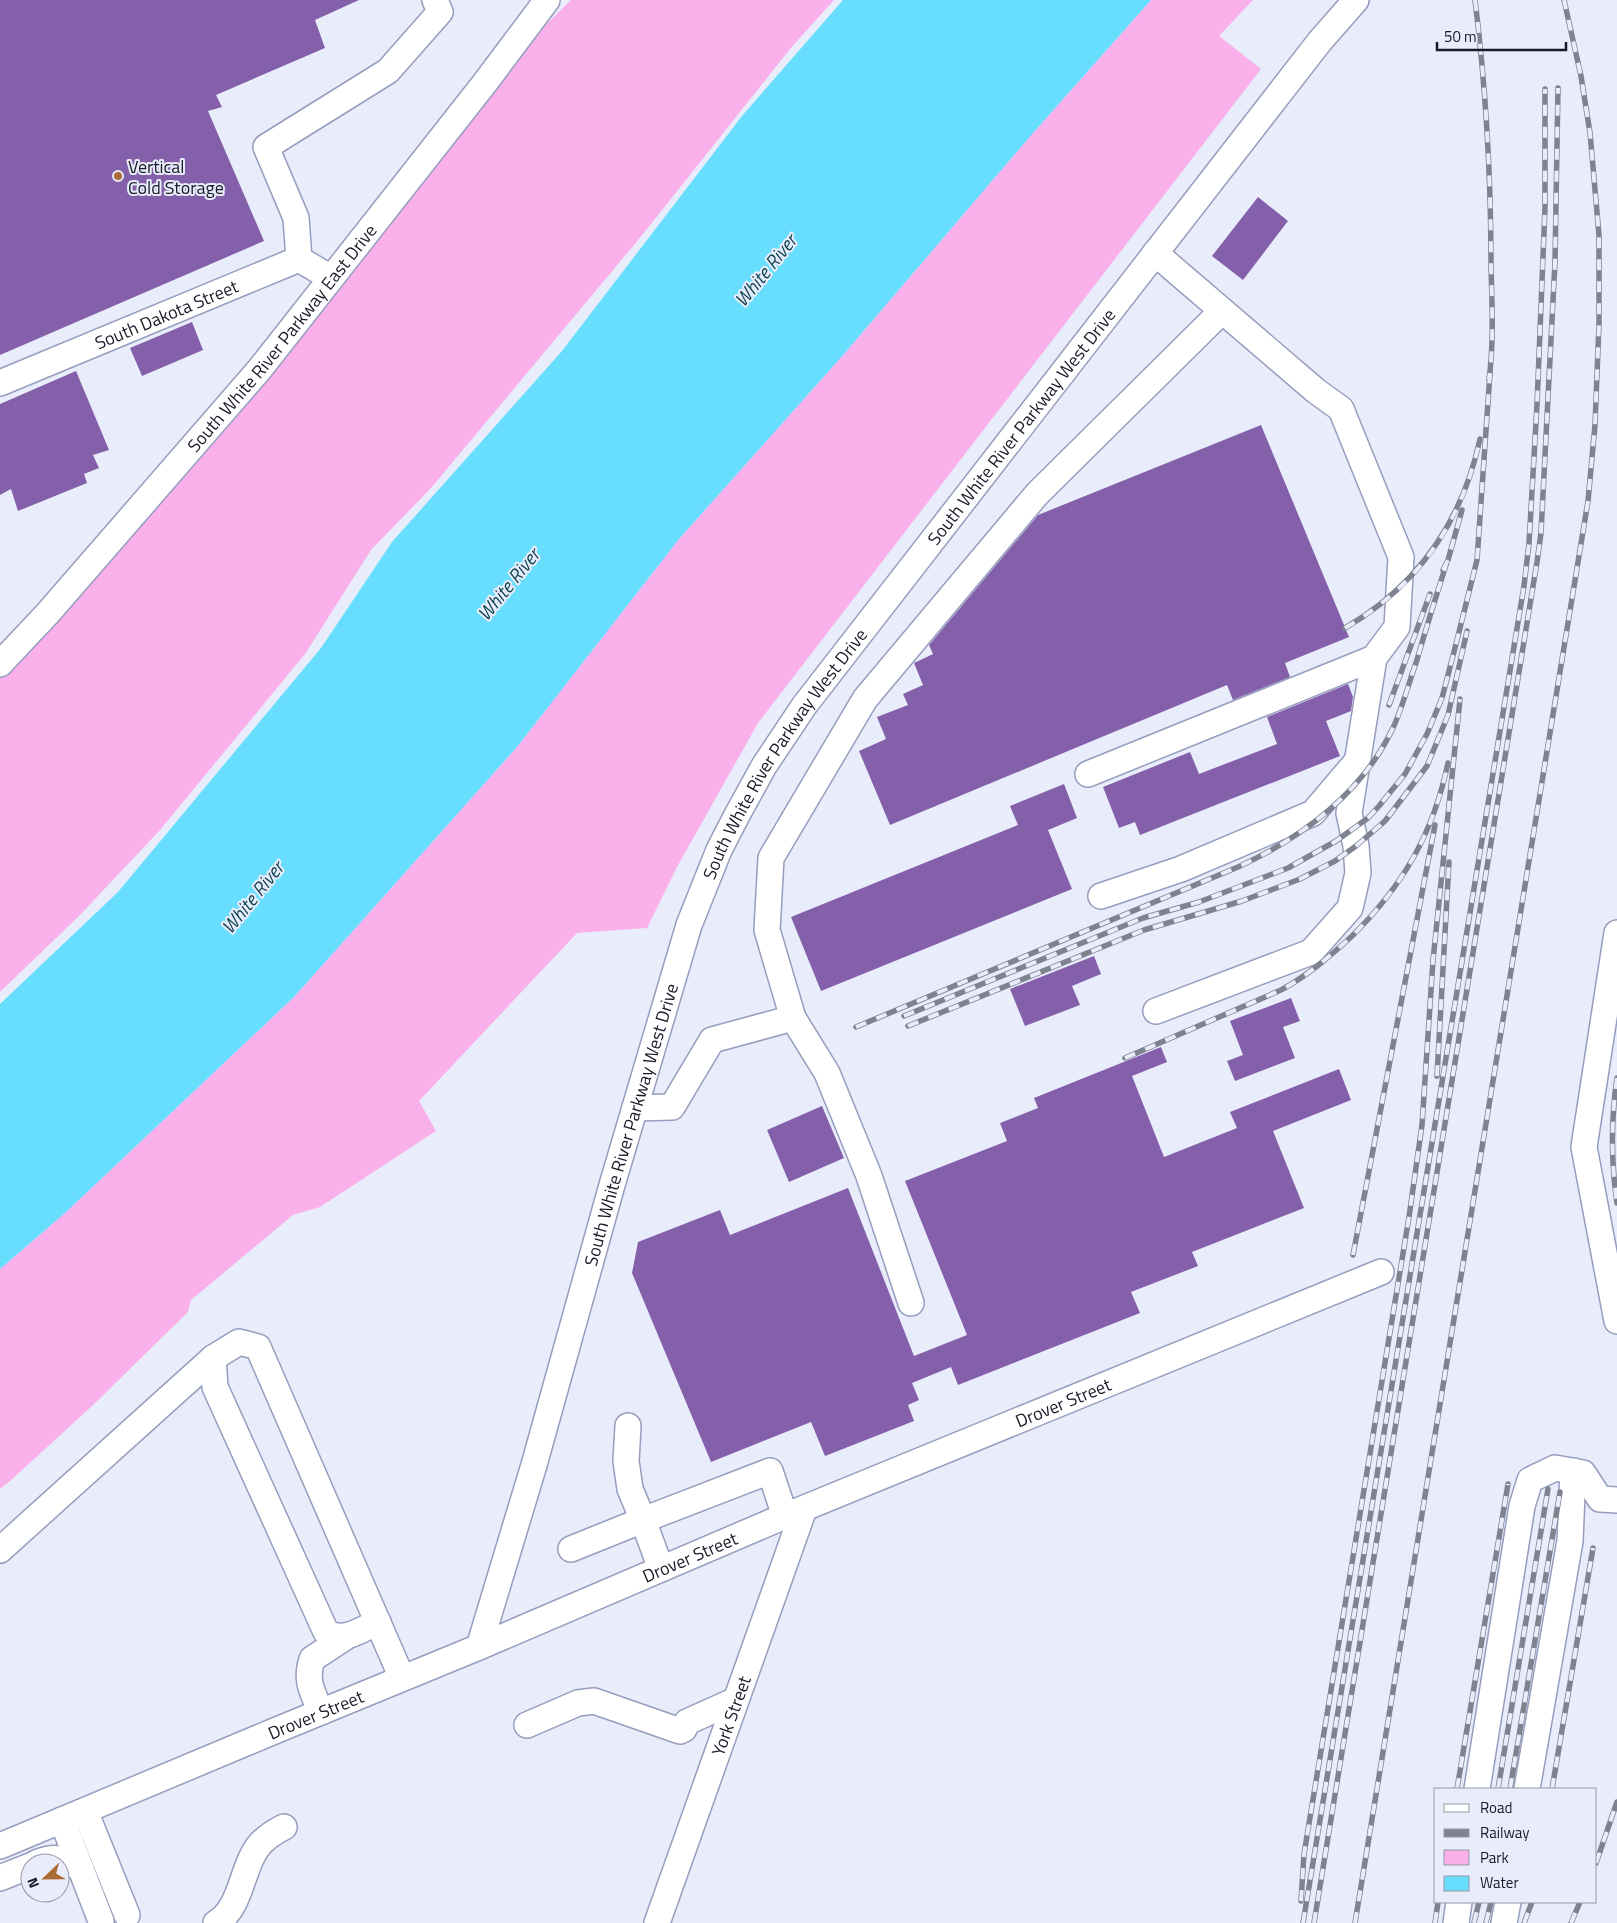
<svg xmlns="http://www.w3.org/2000/svg" width="1617" height="1923" font-family="'Titillium Web',sans-serif">
	<style>
		.green { fill: #fab0eb }
		.water { fill: #67defe }
		.building { fill: #8360a9 }
		.lines { fill: none; stroke-linecap: round; stroke-linejoin: round }
		.minor-casing { stroke: #969dbe; stroke-width: 28 }
		.minor { stroke: #fff; stroke-width: 25 }
		.rail-casing { stroke: #7f828f; stroke-width: 5.5 }
		.rail { stroke: #e9ecfa; stroke-width: 4; stroke-dasharray: 11; stroke-linecap: butt }
		.poi-dot { fill: #ac6d34; stroke: #e9ecfa; stroke-width: 2 }
		.labels { text-anchor: middle; dominant-baseline: central; stroke-width: 4; stroke-linejoin: round; paint-order: stroke }
		.poi-label { font-size: 18px; fill: #181b27; stroke: #e9ecfa; text-anchor: start }
		.street-label { font-size: 18px; fill: #181b27; stroke: #e9ecfa }
		.water-label { font-size: 19px; font-style: italic; fill: #0f4552; stroke: #e9ecfa }
	</style>
	<rect width="100%" height="100%" fill="#e9ecfa"/>
	<g class="green">
		<path d="M571,0H834L790,49L639,239L431,488L371,550L305,654L160,830L80,915L0,992V677L28,649L515,55Z"/>
		<path d="M1151,0H1253L1219,36L1261,69L758,723L677,867L647,928L577,933L419,1101L436,1131L320,1207L293,1215L191,1300L188,1312L92,1406L10,1481L0,1489V1269L65,1213L294,997L517,747L679,539L844,354L1033,133Z"/>
	</g>
	<path class="water" d="M843,0H1151L1033,133L844,354L679,539L517,747L294,997L65,1213L0,1269V1004L118,892L321,648L392,542L562,351L742,116Z"/>
	<g class="building">
		<path d="M0,0H359L315,20L325,48L216,95L222,107L208,111L264,241L0,355Z"/>
		<path d="M1258,197L1288,221L1243,280L1212,256Z"/>
		<path d="M192,322L203,350L142,376L130,348Z"/>
		<path d="M76,371L109,450L93,455L99,468L84,474L87,483L18,511L11,489L0,495V404Z"/>
		<path d="M1261,425L1349,637L1285,663L1290,677L1233,700L1227,685L890,825L859,751L886,739L877,717L908,705L903,694L923,685L914,663L933,654L929,645L1038,515Z"/>
		<path d="M1348,684L1353,697L1351,711L1326,721L1340,756L1140,835L1135,822L1119,828L1103,787L1190,752L1199,774L1277,744L1267,717Z"/>
		<path d="M1064,784L1077,818L1048,830L1072,889L821,991L791,917L1018,825L1010,806Z"/>
		<path d="M1094,956L1101,974L1072,986L1080,1005L1025,1026L1010,989Z"/>
		<path d="M1291,998L1300,1021L1283,1027L1295,1058L1235,1081L1227,1061L1243,1055L1230,1021Z"/>
		<path d="M1161,1047L1167,1062L1132,1076L1164,1157L1237,1128L1230,1112L1339,1069L1351,1100L1273,1131L1304,1208L1192,1252L1198,1266L1131,1292L1140,1313L958,1385L951,1367L912,1383L919,1400L908,1405L914,1421L825,1456L811,1422L711,1462L632,1273L638,1242L720,1210L730,1235L848,1188L914,1356L967,1335L905,1181L1007,1141L1000,1123L1038,1108L1034,1098Z"/>
		<path d="M822,1106L844,1158L789,1182L767,1130Z"/>
	</g>
	<g class="lines">
		<defs>
			<g id="minor">
				<path d="M1155,253L1316,391L1341,409L1401,557L1397,627L1374,658L1349,813L1356,846L1358,873L1350,908L1311,952L1156,1011"/>
				<path d="M299,259L296,218L266,147L388,71L440,12L435,0"/>
				<path id="s1" d="M0,383L299,259L331,278"/>
				<path id="s2" d="M0,664L48,613L259,370L484,84L547,0"/>
				<path d="M1088,774L1374,658"/>
				<path d="M1101,896L1181,869L1313,813L1358,760"/>
				<path d="M1617,933L1584,1147L1617,1321"/>
				<path d="M793,1018L827,1073L869,1176L911,1303"/>
				<path d="M635,1108L672,1107L712,1040L793,1018L767,930L771,858L865,699L1037,494L1222,311"/>
				<path d="M213,1358L215,1387L326,1632C345,1643 360,1630 378,1622"/>
				<path d="M571,1549L643,1520L630,1489L626,1461L628,1426"/>
				<path d="M0,1550L213,1358L239,1342L258,1347L402,1678"/>
				<path d="M661,1569L643,1520L770,1471L785,1516"/>
				<path id="s3" d="M479,1647L534,1465L612,1185L689,925L719,850L737,815L764,766L804,706L1320,41L1356,0"/>
				<path d="M321,1712C312,1691 305,1681 312,1659L347,1636"/>
				<path d="M527,1725L578,1703L594,1701L680,1731L684,1729L687,1722L736,1700"/>
				<path d="M1477,1789L1522,1506L1530,1480L1555,1468L1583,1473L1600,1499L1617,1500"/>
				<path d="M1527,1789L1570,1541L1573,1471"/>
				<path d="M85,1811L127,1915"/>
				<path d="M62,1820L101,1921"/>
				<path id="s4" d="M0,1846L277,1730L479,1647L785,1516L1381,1272"/>
				<path d="M36,1863C56,1855 64,1858 81,1869"/>
				<path d="M0,1878L30,1866"/>
				<path d="M216,1923C243,1907 241,1865 261,1843C268,1836 276,1831 284,1827"/>
				<path id="s5" d="M657,1923L804,1509"/>
				<path d="M1456,1923L1459,1902"/>
				<path d="M1504,1923L1508,1902"/>
			</g>
		</defs>
		<use href="#minor" class="minor-casing"/>
		<use href="#minor" class="minor"/>
		<defs>
			<g id="rail">
				<path d="M1475,0C1486,89 1491,177 1491,266C1492,303 1494,342 1489,380"/>
				<path d="M1443,570L1448,560L1462,510"/>
				<path d="M1345,628C1419,585 1462,522 1480,439"/>
				<path d="M1389,705L1430,594"/>
				<path d="M904,1016L1143,918L1199,902L1288,868L1336,841L1368,818L1379,806L1405,774L1427,734L1442,698L1455,648L1477,560L1490,373"/>
				<path d="M908,1026L1144,930L1242,901L1300,879L1335,861L1356,846L1385,821L1427,766L1448,715L1467,631"/>
				<path d="M856,1027L1238,867C1303,837 1362,793 1393,728C1403,706 1409,682 1417,660C1426,628 1436,597 1446,565"/>
				<path d="M1125,1058L1281,990C1307,976 1329,957 1351,937C1403,886 1433,834 1448,763"/>
				<path d="M1437,1076L1449,862"/>
				<path d="M1617,1078C1611,1119 1611,1162 1617,1203"/>
				<path d="M1353,1255L1435,825"/>
				<path d="M1457,1789L1508,1484"/>
				<path d="M1498,1789L1548,1489"/>
				<path d="M1510,1789L1560,1492"/>
				<path d="M1552,1789L1593,1548"/>
				<path d="M1596,1863L1617,1802"/>
				<path d="M1301,1901L1304,1854L1409,1217L1422,1125L1433,960L1460,699"/>
				<path d="M1303,1923L1524,586L1529,543L1537,405L1545,207V89"/>
				<path d="M1314,1923L1537,562L1541,533L1555,262L1558,88"/>
				<path d="M1355,1923L1588,501L1595,425L1599,324V235L1590,133L1581,76L1564,0"/>
				<path d="M1435,1923L1438,1902"/>
				<path d="M1474,1923L1479,1902"/>
				<path d="M1486,1923L1491,1902"/>
				<path d="M1524,1923L1532,1902"/>
				<path d="M1571,1923L1580,1902"/>
			</g>
		</defs>
		<use href="#rail" class="rail-casing"/>
		<use href="#rail" class="rail"/>
	</g>
	<circle class="poi-dot" cx="118" cy="176" r="5"/>
	<g class="labels">
		<g class="poi-label">
			<text x="128" y="166">Vertical<tspan x="128" dy="21">Cold Storage</tspan></text>
		</g>
		<g class="street-label">
			<text stroke="none"><textPath href="#s1" startOffset="180">South Dakota Street</textPath></text>
			<text stroke="none"><textPath href="#s2" startOffset="431">South White River Parkway East Drive</textPath></text>
			<text stroke="none"><textPath href="#s3" startOffset="1354">South White River Parkway West Drive</textPath></text>
			<text stroke="none"><textPath href="#s3" startOffset="949">South White River Parkway West Drive</textPath></text>
			<text stroke="none"><textPath href="#s3" startOffset="544">South White River Parkway West Drive</textPath></text>
			<text stroke="none"><textPath href="#s4" startOffset="1152">Drover Street</textPath></text>
			<text stroke="none"><textPath href="#s4" startOffset="748">Drover Street</textPath></text>
			<text stroke="none"><textPath href="#s4" startOffset="342">Drover Street</textPath></text>
			<text stroke="none"><textPath href="#s5" startOffset="220">York Street</textPath></text>
		</g>
		<g class="water-label">
			<text transform="translate(765 270) rotate(-51)">White River</text>
			<text transform="translate(508 584) rotate(-51)">White River</text>
			<text transform="translate(252 897) rotate(-51)">White River</text>
		</g>
	</g>
	<rect x="1434" y="1788" width="162" height="115" fill="#e9ecfa" stroke="#9598a6"/>
	<rect x="1444" y="1804" width="25" height="8" fill="#ffffff" stroke="#9598a6"/>
	<text x="1480" y="1813" font-size="15" fill="#181b27">Road</text>
	<rect x="1444" y="1829" width="25" height="8" fill="#7f828f" stroke="#9598a6"/>
	<text x="1480" y="1838" font-size="15" fill="#181b27">Railway</text>
	<rect x="1444" y="1850" width="25" height="15" fill="#fab0eb" stroke="#9598a6"/>
	<text x="1480" y="1863" font-size="15" fill="#181b27">Park</text>
	<rect x="1444" y="1876" width="25" height="15" fill="#67defe" stroke="#9598a6"/>
	<text x="1480" y="1888" font-size="15" fill="#181b27">Water</text>
	<g transform="translate(45 1878) rotate(248)"><circle r="24" fill="#e9ecfa" stroke="#9598a6"/>
	<path d="M0-4L9 19L0 12L-9 19Z" fill="#ac6d34"/>
	<text y="-8" font-size="14" font-weight="bold" text-anchor="middle" fill="#181b27">N</text>
	</g>
	<path d="M1437 42v8h129v-8" fill="none" stroke="#181b27" stroke-width="2.5"/>
	<text x="1444" y="42" font-size="15" fill="#181b27" stroke="#e9ecfa" stroke-width="4" paint-order="stroke">50 m</text>
</svg>
